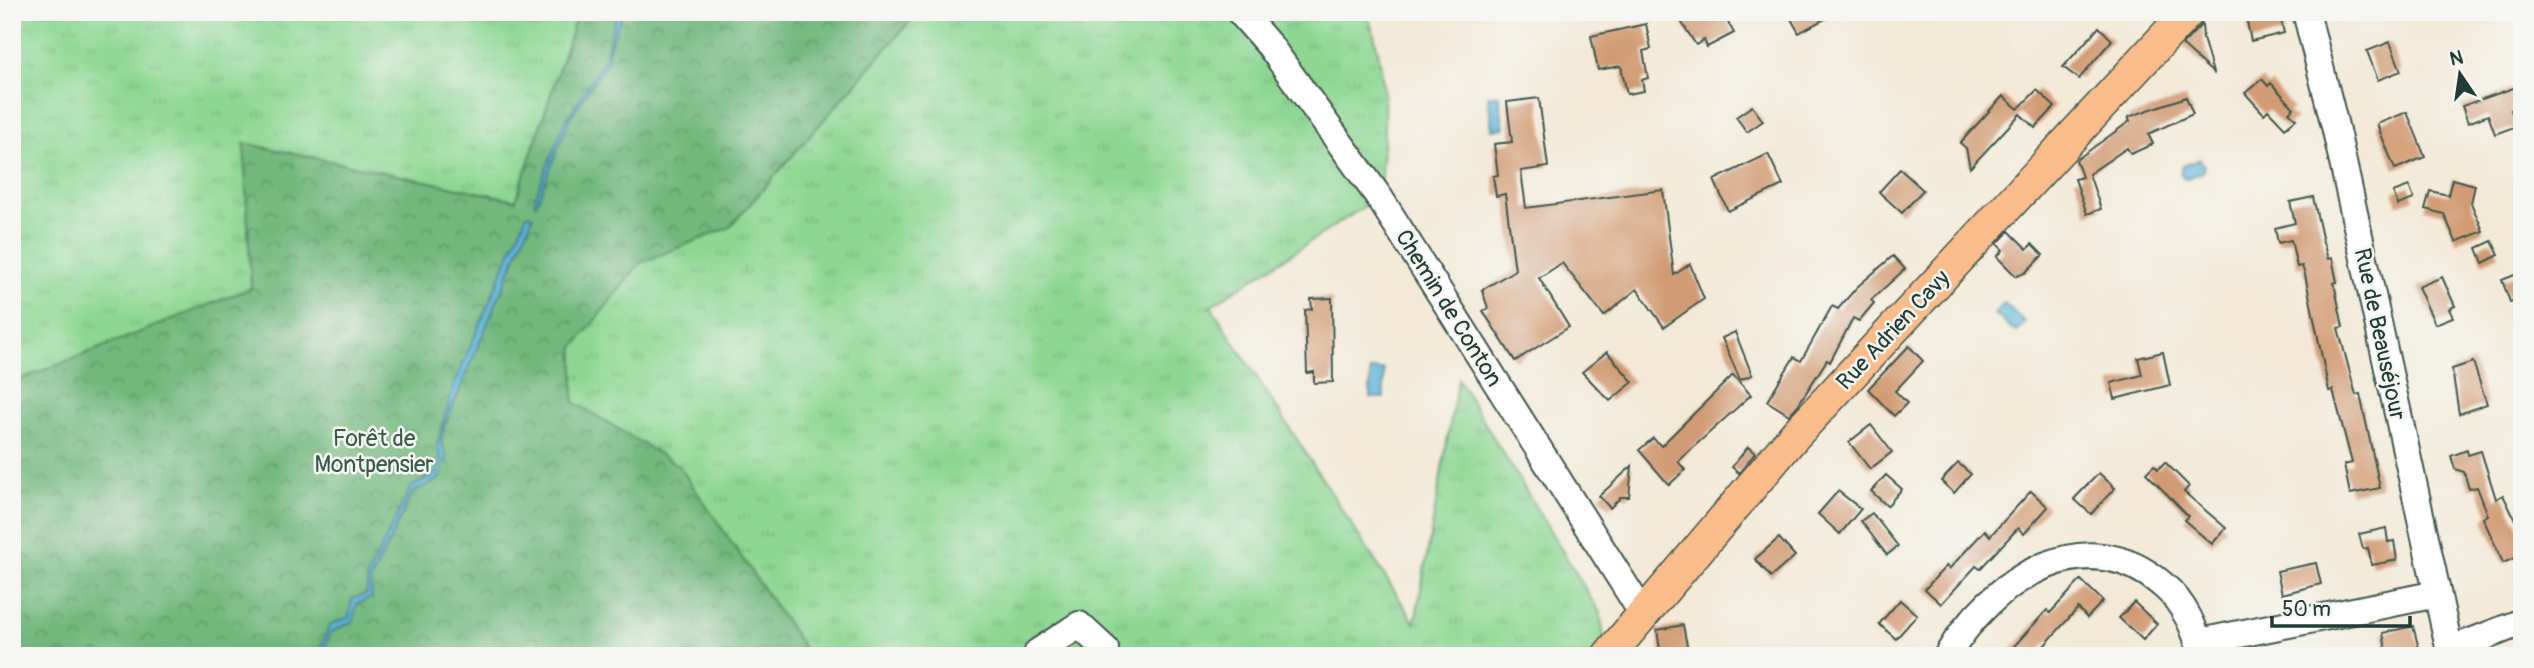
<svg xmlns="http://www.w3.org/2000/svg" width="2534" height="668" font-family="Pangolin,sans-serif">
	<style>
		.grass { fill: url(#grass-tufts); stroke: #568a64; stroke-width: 2 }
		.forest { fill: url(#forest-crowns); stroke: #487a58; stroke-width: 2 }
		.water { fill: #5eb4da; stroke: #3e7887; stroke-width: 2 }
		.building { fill: #d19c74 }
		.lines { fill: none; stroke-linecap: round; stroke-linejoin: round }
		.minor-casing { stroke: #3f574c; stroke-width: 30 }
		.major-casing { stroke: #3f574c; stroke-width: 35 }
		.minor { stroke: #fff; stroke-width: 26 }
		.major { stroke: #fabc8b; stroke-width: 32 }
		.labels { text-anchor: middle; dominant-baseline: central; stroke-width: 5; stroke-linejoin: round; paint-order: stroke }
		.street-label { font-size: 23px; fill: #1f3d34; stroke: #f6f6f2 }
		.park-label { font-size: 23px; fill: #355c47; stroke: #f6f6f2 }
	</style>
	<defs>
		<pattern id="grass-tufts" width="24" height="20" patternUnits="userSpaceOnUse" patternTransform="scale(1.75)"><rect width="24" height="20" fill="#8dd793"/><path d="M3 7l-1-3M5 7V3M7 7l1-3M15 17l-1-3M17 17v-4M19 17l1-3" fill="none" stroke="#79b97f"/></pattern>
		<pattern id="forest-crowns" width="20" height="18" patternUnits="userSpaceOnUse" patternTransform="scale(1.75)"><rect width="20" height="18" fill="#72b87d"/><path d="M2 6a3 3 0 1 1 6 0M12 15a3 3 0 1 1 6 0" fill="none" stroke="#5d9767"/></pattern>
	</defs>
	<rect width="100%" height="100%" fill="#f6f6f2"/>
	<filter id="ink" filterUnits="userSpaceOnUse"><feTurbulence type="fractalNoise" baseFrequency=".0143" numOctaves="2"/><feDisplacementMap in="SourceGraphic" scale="14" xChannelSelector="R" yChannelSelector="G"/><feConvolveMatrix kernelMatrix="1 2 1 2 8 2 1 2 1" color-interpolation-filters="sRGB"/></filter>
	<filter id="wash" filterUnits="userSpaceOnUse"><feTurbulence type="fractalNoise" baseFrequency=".00686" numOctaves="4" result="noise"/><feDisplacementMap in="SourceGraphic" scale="28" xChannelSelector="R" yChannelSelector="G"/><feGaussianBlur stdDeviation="1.57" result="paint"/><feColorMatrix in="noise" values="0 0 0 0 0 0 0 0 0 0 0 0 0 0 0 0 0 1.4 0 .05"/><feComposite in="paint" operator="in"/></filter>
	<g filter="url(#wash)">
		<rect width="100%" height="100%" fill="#f3e9d6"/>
		<g class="grass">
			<path d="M12,12H578L516,200L244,143L251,288L12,383Z"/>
			<path d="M918,12H1367C1391,79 1385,129 1379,197L1211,306L1415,623L1458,379L1600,613L1607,656H805L803,647L679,466L574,402V347L640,263L730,227Z"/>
		</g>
		<path class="forest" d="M578,12H918L730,227L640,263L574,347V402L679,466L803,647L805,656H12V383L251,288L244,143L516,200Z"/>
		<g class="water">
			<path d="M617,12H623L608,51V60L570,118L536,204L534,200L565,121L604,60Z"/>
			<path d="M1499,95L1504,128L1492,129L1488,96Z"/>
			<path d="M2200,159L2204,166L2203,172L2185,179L2180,173L2182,166Z"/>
			<path d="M527,214L533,216L444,427L441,442L447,457L439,479L413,492L370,581L372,598L357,603L353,621L331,632L321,656H311L318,653L330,625L349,617L352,599L367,594V577L411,487L436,474L441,459L437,444L454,385Z"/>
			<path d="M2004,303L2025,322L2016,332L1994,314Z"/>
			<rect x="1370" y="370" width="14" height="28"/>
		</g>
		<g id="blocks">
			<g class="building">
				<path d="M1675,12H1722L1734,33L1707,47L1704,40L1696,45Z"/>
				<path d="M1787,12H1837L1799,33Z"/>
				<path d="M2245,12H2276L2277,16L2280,15L2284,33L2251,41Z"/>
				<path d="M1646,24L1651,49L1643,51L1648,78L1642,80L1644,91L1627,94L1621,66L1598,70L1591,36Z"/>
				<path d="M2202,24L2203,38L2213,73L2182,45Z"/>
				<path d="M2099,27L2112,40L2079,79L2063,67Z"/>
				<path d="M2390,42L2401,71L2378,80L2367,51Z"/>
				<path d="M2262,79L2268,86L2271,83L2294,108L2289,112L2296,119L2285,128L2268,110L2264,114L2245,93Z"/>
				<path d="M2522,85V107L2511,110L2517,126L2495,134L2488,115L2468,123L2462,106Z"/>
				<path d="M2037,90L2055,107L2035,128L2020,114L1970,168L1966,148L1960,143L2003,96L2018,109Z"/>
				<path d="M2186,97L2193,114L2148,134L2153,144L2131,154L2127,148L2089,174L2101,209L2087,214L2075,179L2082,177L2076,160L2130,121L2128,117Z"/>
				<path d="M1539,98L1548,167L1521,171L1526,208L1663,190L1674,275L1690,264L1704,299L1664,327L1637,289L1604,316L1562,263L1539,278L1569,327L1515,361L1483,311L1488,308L1482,290L1515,270L1505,194L1496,196L1493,176L1498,175L1494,144L1512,142L1507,102Z"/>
				<path d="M1752,106L1763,121L1747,132L1736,117Z"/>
				<path d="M2407,112L2425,157L2395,169L2377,124Z"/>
				<path d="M1768,154L1783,185L1728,211L1714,180Z"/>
				<path d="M1900,169L1923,190L1902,213L1879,192Z"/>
				<path d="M2452,179L2475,185L2471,203L2483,231L2456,242L2444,214L2425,209L2430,191L2448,195Z"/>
				<path d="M2409,186L2414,199L2398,205L2393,192Z"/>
				<path d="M2313,197L2323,242L2328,259L2332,258L2337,282L2334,283L2343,327L2338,328L2356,395L2360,394L2380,488L2350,494L2344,465L2352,463L2333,390L2329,391L2305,275L2302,266L2297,267L2291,240L2278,243L2275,228L2295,223L2290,202Z"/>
				<path d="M2009,231L2027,249L2032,244L2043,255L2025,273L2016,276L1997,257L2003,250L1997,244Z"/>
				<path d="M2492,241L2499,255L2483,263L2477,248Z"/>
				<path d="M1893,256L1905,269L1871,300L1874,303L1859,321L1853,318L1830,362L1827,360L1798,405L1789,415L1767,401L1794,357L1801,361L1832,306L1838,309L1857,287Z"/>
				<path d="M2522,272V298L2510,302L2502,280Z"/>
				<path d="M2442,277L2455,306L2449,309L2453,317L2435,324L2418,287Z"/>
				<path d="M1332,298L1333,382L1314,383V372L1307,373L1305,310L1312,309L1311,299Z"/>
				<path d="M1735,332L1752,375L1740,380L1722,338Z"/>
				<path d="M1909,346L1923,361L1895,391L1907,403L1894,416L1868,389Z"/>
				<path d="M1607,352L1633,382L1610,401L1582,372Z"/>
				<path d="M2163,352L2170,385L2115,399L2111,383L2142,375L2138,358Z"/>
				<path d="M2473,362L2487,404L2459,414L2452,369Z"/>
				<path d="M1733,375L1751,395L1678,461L1685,470L1669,485L1639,450L1653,438L1661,446Z"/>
				<path d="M1871,425L1892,452L1870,469L1849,442Z"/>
				<path d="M1748,447L1755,453L1739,473L1732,467Z"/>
				<path d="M2467,450L2468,455L2481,451L2496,499L2503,495L2522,534V555L2503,563L2483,518L2488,515L2477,487L2469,489L2464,472L2455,469L2451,456Z"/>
				<path d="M2165,462L2189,486L2184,492L2226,528L2212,544L2184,520L2188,516L2146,473L2154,465L2158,469Z"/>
				<path d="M1958,463L1971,474L1954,493L1941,481Z"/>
				<path d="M1632,466L1629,497H1621L1610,508L1599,496Z"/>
				<path d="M2099,473L2115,488L2091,514L2074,499Z"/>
				<path d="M1886,475L1902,489L1887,506L1871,491Z"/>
				<path d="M1838,491L1861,509L1840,534L1818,514Z"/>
				<path d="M2031,491L2048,507L2024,534L2018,528L1980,569L1976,566L1941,604L1925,589L1946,566L1949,569L1985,530L1990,536Z"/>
				<path d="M1872,513L1898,546L1887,555L1861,521Z"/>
				<path d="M2386,528L2388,542L2394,541L2397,560L2372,565L2368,548L2363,549L2359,534Z"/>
				<path d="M1779,538L1795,556L1771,577L1755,559Z"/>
				<path d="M2316,563L2321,584L2282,594L2277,571Z"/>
				<path d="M2081,580L2103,601L2087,618L2078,608L2035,656H2005L2047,610L2050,613Z"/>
				<path d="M1900,600L1917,615L1896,639L1879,624Z"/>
				<path d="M2134,602L2157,624L2143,640L2119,618Z"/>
				<path d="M1683,625L1689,656H1661L1657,630Z"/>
				<path d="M2413,626L2421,656H2395L2394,649L2386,650L2383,633Z"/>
			</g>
		</g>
	</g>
	<g filter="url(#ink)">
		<use href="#blocks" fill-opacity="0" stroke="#3f574c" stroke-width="2"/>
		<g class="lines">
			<defs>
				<g id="minor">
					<path d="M1240,12L1270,46L1379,197L1643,614"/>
					<path d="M2306,12L2335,126L2451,656"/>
					<path d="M2200,642L2437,594"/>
					<path d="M2450,650L2522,622"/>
					<path d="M1042,656L1038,652L1079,625L1105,649L1104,656"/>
					<path d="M1947,656C1991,580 2086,517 2164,586C2182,601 2199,632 2200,656"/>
				</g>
				<path id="major" d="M1608,656L1794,436L2188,12"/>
			</defs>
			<use href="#minor" class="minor-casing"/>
			<use href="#major" class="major-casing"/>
			<use href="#minor" class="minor"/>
			<use href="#major" class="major"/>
		</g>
	</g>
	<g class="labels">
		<g class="street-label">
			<text transform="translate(1449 308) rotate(58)">Chemin de Conton</text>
			<text transform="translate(1893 330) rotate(-47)">Rue Adrien Cavy</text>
			<text transform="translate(2380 334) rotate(78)">Rue de Beauséjour</text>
		</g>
		<g class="park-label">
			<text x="374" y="438">Forêt de<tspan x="374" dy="26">Montpensier</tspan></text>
		</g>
	</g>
	<rect width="2534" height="668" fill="none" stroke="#f6f6f2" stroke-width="42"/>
	<g transform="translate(2460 74) rotate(347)" stroke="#f6f6f2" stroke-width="5" paint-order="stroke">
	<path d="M0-5L12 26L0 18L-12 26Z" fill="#1f3d34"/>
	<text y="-10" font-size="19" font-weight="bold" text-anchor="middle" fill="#1f3d34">N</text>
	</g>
	<path d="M2272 616v10h138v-10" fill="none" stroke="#1f3d34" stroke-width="3.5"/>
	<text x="2282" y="616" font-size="21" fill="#1f3d34" stroke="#f6f6f2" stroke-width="5" paint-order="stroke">50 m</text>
</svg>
